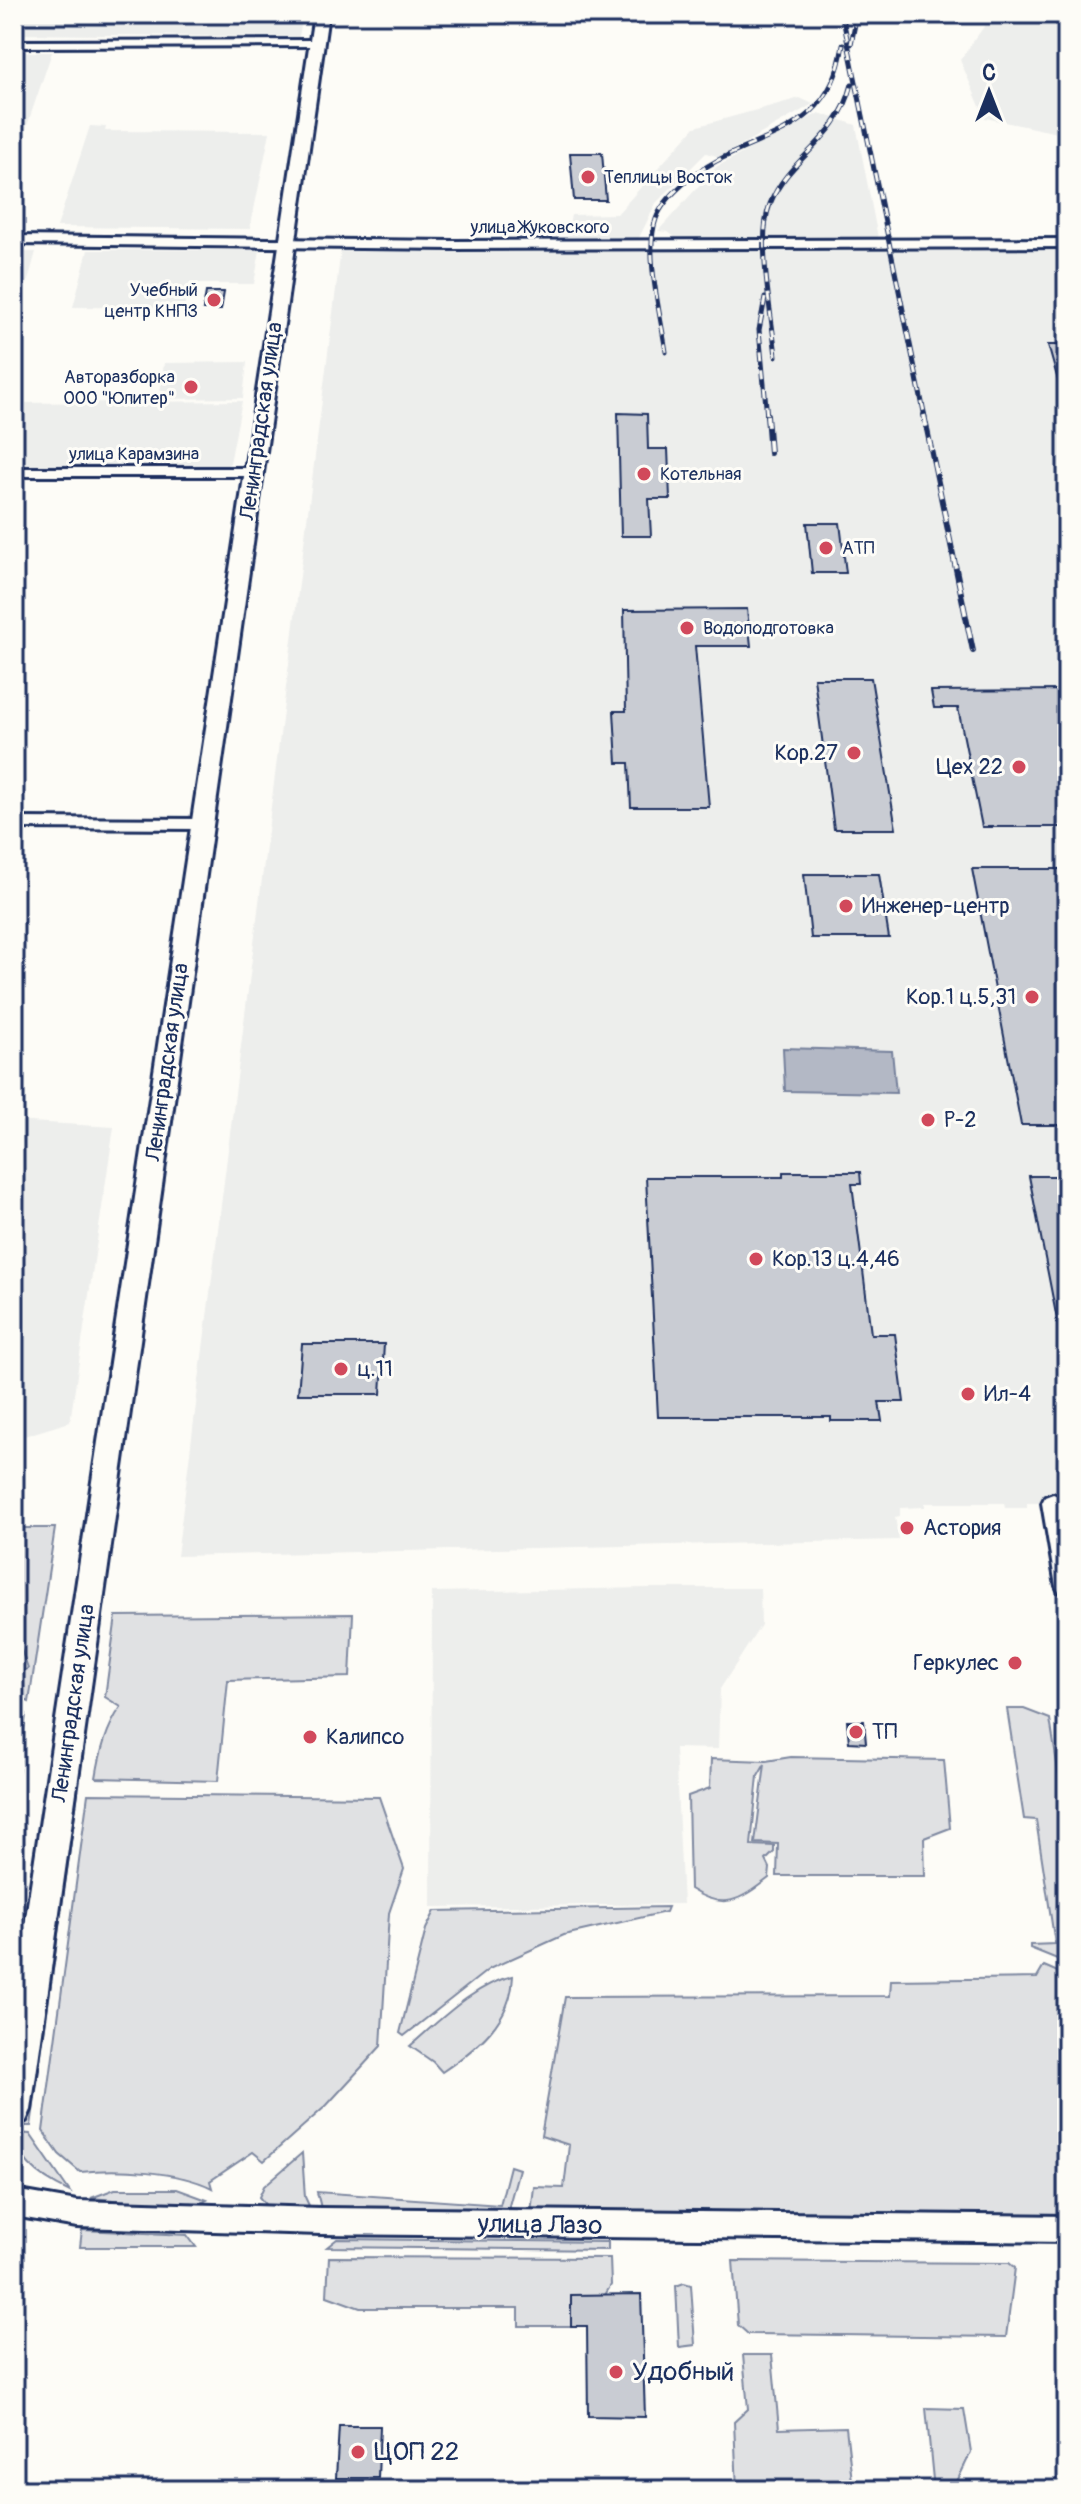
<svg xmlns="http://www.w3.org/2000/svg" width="1081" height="2504" font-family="Pangolin,sans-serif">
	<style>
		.built { fill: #edeeec }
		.green { fill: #e0e1e3; stroke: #7e88a0; stroke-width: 2 }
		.water { fill: #b3b8c5; stroke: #76819c; stroke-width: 2 }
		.building { fill: #c9ccd3; stroke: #1b2f5e; stroke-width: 2 }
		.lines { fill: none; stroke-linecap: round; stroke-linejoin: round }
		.minor-casing { stroke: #1b2f5e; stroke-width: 6 }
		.major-casing { stroke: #1b2f5e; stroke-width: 6 }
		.minor { fill: #fdfcf7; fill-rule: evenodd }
		.major { fill: #fdfcf7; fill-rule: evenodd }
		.rail-far1-casing { stroke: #1b2f5e; stroke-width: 5 }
		.rail-casing { stroke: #1b2f5e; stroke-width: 6 }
		.rail-far1 { stroke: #fdfcf7; stroke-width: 3; stroke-dasharray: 9; stroke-linecap: butt }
		.rail { stroke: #fdfcf7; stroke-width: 4; stroke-dasharray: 12; stroke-linecap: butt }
		.poi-dot { fill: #d1495b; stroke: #fdfcf7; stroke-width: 3 }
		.labels { text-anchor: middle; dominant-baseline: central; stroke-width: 6; stroke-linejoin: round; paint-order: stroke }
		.far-poi-label { font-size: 18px; fill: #1b2f5e; stroke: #fdfcf7; text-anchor: start }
		.far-street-label { font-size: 18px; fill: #1b2f5e; stroke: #fdfcf7 }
		.street-label { font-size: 22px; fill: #1b2f5e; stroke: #fdfcf7 }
		.poi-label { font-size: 22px; fill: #1b2f5e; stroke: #fdfcf7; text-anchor: start }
		.near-street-label { font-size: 26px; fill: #1b2f5e; stroke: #fdfcf7 }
		.near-poi-label { font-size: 26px; fill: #1b2f5e; stroke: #fdfcf7; text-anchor: start }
	</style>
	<rect width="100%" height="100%" fill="#fdfcf7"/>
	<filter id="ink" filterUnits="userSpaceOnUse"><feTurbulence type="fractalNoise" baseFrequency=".0125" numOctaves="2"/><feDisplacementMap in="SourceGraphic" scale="16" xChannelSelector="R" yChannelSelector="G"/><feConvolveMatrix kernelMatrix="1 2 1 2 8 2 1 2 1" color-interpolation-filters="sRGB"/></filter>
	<g filter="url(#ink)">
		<g class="built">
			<path d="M14,14H303L299,37L14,34Z"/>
			<path d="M993,14H1067V135L985,118L960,60Z"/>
			<path d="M14,52H52L14,164Z"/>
			<path d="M800,98L813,104L720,157L706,153L656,203L637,242L566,241L571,215L617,214L695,127Z"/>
			<path d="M819,113L856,125L878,238H676L668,232L658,231L716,167Z"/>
			<path d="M90,126L106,127L105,131L270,132L250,229L57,227Z"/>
			<path d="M1067,248V1503H1027V1508H1005L1004,1503H925V1507L900,1508V1516L895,1517L899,1540L177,1556L341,249Z"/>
			<path d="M88,250H260L254,284H189L184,308L73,307Z"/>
			<path d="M14,252H36L14,330Z"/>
			<path d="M247,362L243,398L159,399L164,363Z"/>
			<path d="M242,401L230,463L224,467H14V403Z"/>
			<path d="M14,1121L114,1127L70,1422L14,1439Z"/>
			<path d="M648,1588H760L761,1625L720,1689L718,1749L675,1748L683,1904L431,1907L432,1592Z"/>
		</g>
		<g class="green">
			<path d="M14,1528H55L29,1702L14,1695V1675L28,1669L14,1630Z"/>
			<path d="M353,1614L350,1677L228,1680L218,1781L96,1778C100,1753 106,1728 121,1707L105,1697L116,1616Z"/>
			<path d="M14,1709L26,1714L14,1804Z"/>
			<path d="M1007,1709H1024L1050,1719L1067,1828V1963L1030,1948V1945L1055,1944L1036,1820L1024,1819Z"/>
			<path d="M791,1757L944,1760L950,1828L924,1838L925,1876H777L778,1844L755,1843L765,1764L758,1776L751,1845L774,1846V1852L766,1860L770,1868L769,1878C739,1901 724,1911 690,1889L688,1796L710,1788L711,1759L766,1761Z"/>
			<path d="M78,1792L31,2126H17L64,1803Z"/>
			<path d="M88,1794L379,1797L404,1869L389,1913L381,2046L327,2105L264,2161L253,2152L210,2181L212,2188C178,2171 118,2168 80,2172L59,2154L43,2131Z"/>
			<path d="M668,1907L666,1912L564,1935L489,1969L404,2036L400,2033L426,1929L435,1911Z"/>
			<path d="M1044,1966L1067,1976V2217L531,2213L534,2187L564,2188L569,2145L541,2136L565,1997L890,1996L891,1980L1037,1978Z"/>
			<path d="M513,1976C512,2021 476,2049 442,2072L433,2062L410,2046C439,2021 475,1984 513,1976Z"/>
			<path d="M16,2133L30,2134L70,2192C46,2181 16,2163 16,2133Z"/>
			<path d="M302,2153L305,2197L312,2212L272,2213L259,2197L264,2186Z"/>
			<path d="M510,2166L519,2169L507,2213L322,2212L317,2192L500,2205Z"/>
			<path d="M115,2189H177L207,2200L194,2207L91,2198Z"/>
			<path d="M82,2230L187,2235L196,2247H80Z"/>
			<path d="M337,2239L608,2242V2250L327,2247Z"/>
			<path d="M329,2257L610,2258L611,2285L605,2295H571V2326H519V2308H360L327,2296Z"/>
			<path d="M733,2261L1009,2263L1015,2268L1006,2337L748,2334L738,2325Z"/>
			<path d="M684,2283L691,2285L695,2345L679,2347L676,2286Z"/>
			<path d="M743,2355H772L779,2429L846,2427L853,2490H737L734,2422L748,2409Z"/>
			<path d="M926,2408L964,2409L971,2452L953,2490H934Z"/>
		</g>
		<path class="water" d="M783,1048L892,1051L896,1093L785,1091Z"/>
		<g class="building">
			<path d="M570,153H602L606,200H574Z"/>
			<path d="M206,292H224L221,310H203Z"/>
			<path d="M1048,345H1067V398H1063Z"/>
			<path d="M618,413L647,414L648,449H668L670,499H649L651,536H621Z"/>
			<path d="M807,523H840L846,573H812Z"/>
			<path d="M747,609L751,646H695L709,807H631L629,763H617L614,711H626L624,610Z"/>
			<path d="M814,678H871L896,829H834Z"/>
			<path d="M1060,690L1062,700H1067V827H982L958,708H934L931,691Z"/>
			<path d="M972,869H1067V1125H1021Z"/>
			<path d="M804,874H879L889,938H811Z"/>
			<path d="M783,1172H860L861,1184H852L871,1334H895L904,1402H879L882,1421H831V1417H658L646,1177H783Z"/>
			<path d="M1029,1176H1067V1339L1061,1340Z"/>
			<path d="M302,1344H384L381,1394H298Z"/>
			<path d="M847,1721H864L866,1743L849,1742Z"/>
			<path d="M641,2294L645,2417L588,2416L587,2326H571V2295Z"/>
			<path d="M339,2426H380L378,2478H336Z"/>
		</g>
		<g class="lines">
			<defs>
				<g id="minor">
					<path d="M14,41L316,40L322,43L316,46L14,47Z"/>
					<path d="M14,236L453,241L1067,239V247L453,249L14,244Z"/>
					<path d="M14,468H253L260,472L253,476H14Z"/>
					<path d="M14,818L202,819L210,824L202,829L14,828Z"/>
					<path d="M1053,1494L1061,1497L1067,1521V1595L1059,1592L1056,1586L1042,1503L1045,1497Z"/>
					<path d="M14,2190L77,2201L321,2208L1067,2216V2242L321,2234L77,2227L14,2216Z"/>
				</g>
				<path id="major" d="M314,14H328L31,2110L26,2121L14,2126V1997Z"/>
			</defs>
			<use href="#minor" class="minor-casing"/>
			<use href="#major" class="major-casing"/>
			<use href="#minor" class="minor"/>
			<use href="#major" class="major"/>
			<defs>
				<g id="rail-far1">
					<path d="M842,14L925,417"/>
					<path d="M851,44L857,14"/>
					<path d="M765,298L759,330L767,417"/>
					<path d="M666,352C661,316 644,253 656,219C661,205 672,194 682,185C743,129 829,147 843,44"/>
					<path d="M776,356C772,317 756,239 770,204C789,156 838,142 852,84"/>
				</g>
				<g id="rail">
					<path d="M767,415L770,453"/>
					<path d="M924,415L973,651"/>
				</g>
			</defs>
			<use href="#rail-far1" class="rail-far1-casing"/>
			<use href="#rail" class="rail-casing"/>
			<use href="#rail-far1" class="rail-far1"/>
			<use href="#rail" class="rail"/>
		</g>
	</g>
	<g class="poi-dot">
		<circle cx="588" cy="177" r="8"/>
		<circle cx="214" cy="300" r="8"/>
		<circle cx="191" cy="387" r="8"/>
		<circle cx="644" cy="474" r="8"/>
		<circle cx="826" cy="548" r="8"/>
		<circle cx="687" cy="628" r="8"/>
		<circle cx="854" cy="753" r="8"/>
		<circle cx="1019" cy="767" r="8"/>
		<circle cx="846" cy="906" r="8"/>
		<circle cx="1032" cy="997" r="8"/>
		<circle cx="928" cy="1120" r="8"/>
		<circle cx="756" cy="1259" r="8"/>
		<circle cx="341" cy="1369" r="8"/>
		<circle cx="968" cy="1394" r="8"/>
		<circle cx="907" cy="1528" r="8"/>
		<circle cx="1015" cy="1663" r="8"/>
		<circle cx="856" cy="1732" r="8"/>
		<circle cx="310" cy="1737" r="8"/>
		<circle cx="616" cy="2372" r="8"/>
		<circle cx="358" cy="2452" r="8"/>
	</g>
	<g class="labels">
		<g class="far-poi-label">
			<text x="604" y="177">Теплицы Восток</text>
			<text x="198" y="290" text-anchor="end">Учебный<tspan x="198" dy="21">центр КНПЗ</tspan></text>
			<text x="175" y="377" text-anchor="end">Авторазборка<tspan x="175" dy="21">ООО "Юпитер"</tspan></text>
			<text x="660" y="474">Котельная</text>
			<text x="842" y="548">АТП</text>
			<text x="703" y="628">Водоподготовка</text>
		</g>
		<g class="far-street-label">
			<text x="540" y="227">улица Жуковского</text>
			<text x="134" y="454">улица Карамзина</text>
		</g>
		<g class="street-label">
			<text transform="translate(261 421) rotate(-82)">Ленинградская улица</text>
			<text transform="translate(167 1062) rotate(-82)">Ленинградская улица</text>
			<text transform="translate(73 1703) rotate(-82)">Ленинградская улица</text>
		</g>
		<g class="poi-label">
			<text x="838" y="753" text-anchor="end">Кор.27</text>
			<text x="1003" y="767" text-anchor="end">Цех 22</text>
			<text x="862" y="906">Инженер-центр</text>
			<text x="1016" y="997" text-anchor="end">Кор.1 ц.5,31</text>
			<text x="944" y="1120">Р-2</text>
			<text x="772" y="1259">Кор.13 ц.4,46</text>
			<text x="357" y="1369">ц.11</text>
			<text x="984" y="1394">Ил-4</text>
			<text x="923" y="1528">Астория</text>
			<text x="999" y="1663" text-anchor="end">Геркулес</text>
			<text x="872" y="1732">ТП</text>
			<text x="326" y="1737">Калипсо</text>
		</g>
		<g class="near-street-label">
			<text transform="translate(540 2225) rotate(1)">улица Лазо</text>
		</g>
		<g class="near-poi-label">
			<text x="632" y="2372">Удобный</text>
			<text x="374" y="2452">ЦОП 22</text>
		</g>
	</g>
	<rect width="1081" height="2504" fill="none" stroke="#fdfcf7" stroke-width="48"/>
	<rect x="24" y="24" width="1033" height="2456" fill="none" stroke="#1b2f5e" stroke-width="3" filter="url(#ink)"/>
	<g transform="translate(989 92)" stroke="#fdfcf7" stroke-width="6" paint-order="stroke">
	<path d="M0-6L14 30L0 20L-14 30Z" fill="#1b2f5e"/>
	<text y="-12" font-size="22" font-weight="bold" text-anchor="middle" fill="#1b2f5e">С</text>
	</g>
</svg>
